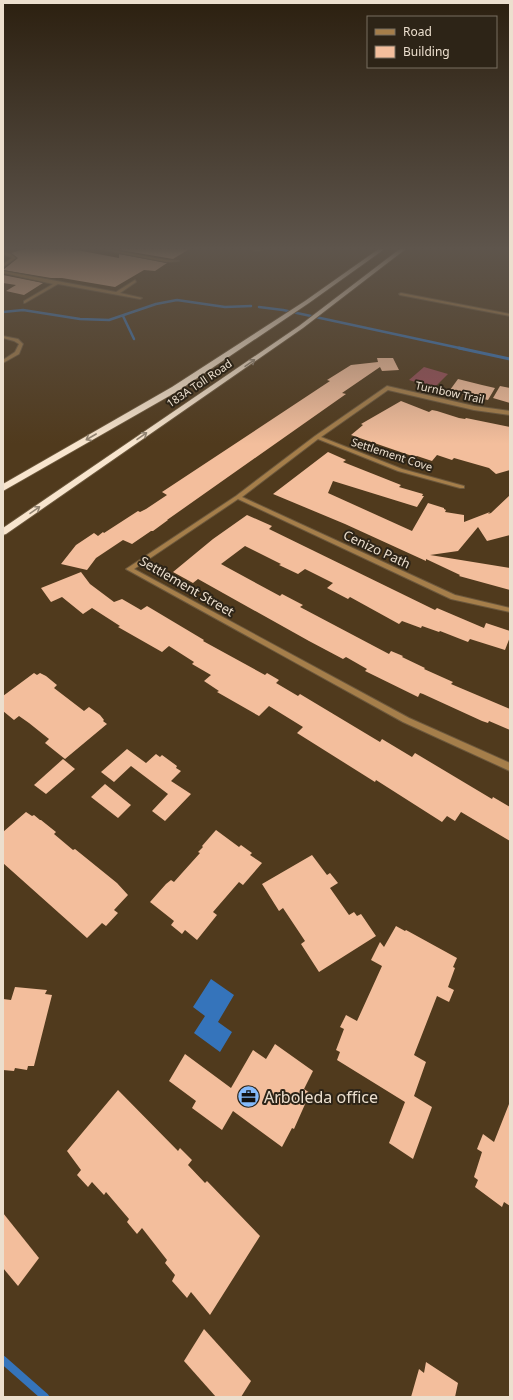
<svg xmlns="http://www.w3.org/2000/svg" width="513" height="1400" font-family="'Noto Sans',sans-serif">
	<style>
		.green { fill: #954e57 }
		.water { fill: #3574bb }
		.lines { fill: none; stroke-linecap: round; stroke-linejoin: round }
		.stream-far2 { stroke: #3574bb; stroke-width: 2.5 }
		.stream-far1 { stroke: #3574bb; stroke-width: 3 }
		.stream { stroke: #3574bb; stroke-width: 8 }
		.building { fill: #f3be9c }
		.minor-casing { stroke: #6c583d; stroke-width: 2 }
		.motorway-casing { stroke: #6c583d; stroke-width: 2 }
		.minor { fill: #a57e4a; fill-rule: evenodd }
		.motorway { fill: #f8e5ce; fill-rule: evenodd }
		.oneway { stroke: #928472 }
		.labels { text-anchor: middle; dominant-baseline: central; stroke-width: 4; stroke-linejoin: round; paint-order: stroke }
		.far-street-label { font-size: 11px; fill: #ecdfce; stroke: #2d2417 }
		.street-label { font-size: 13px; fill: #ecdfce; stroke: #2d2417 }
		.near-poi-label { font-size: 16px; fill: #ecdfce; stroke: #2d2417; text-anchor: start }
	</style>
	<rect width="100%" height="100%" fill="#503a1d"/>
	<path class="green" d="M424,367L448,374L434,388L409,380Z"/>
	<path class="water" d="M211,979L234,995L218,1022L232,1032L220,1052L194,1033L205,1016L193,1007Z"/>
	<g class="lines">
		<g class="stream-far2">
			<path d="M259,307L283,310L464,349"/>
			<path d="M3,312L23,310L80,319L109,320L156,304L177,300L225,307L251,306"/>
			<path d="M123,316L134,339"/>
		</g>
		<path class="stream-far1" d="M459,348L510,359"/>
		<path class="stream" d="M3,1360L45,1397"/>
	</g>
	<g class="building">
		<path d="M28,248L34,249L38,248H66L119,258V254L167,263L155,271L144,270L115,287L62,278H51L3,270L18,258L11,253Z"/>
		<path d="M120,248H191L173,259L120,250Z"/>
		<path d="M3,275L43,283L24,295L6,291L16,285L3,283Z"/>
		<path d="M377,358H393L399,370L382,371L380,367L342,393L346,394L167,520H168L153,531H151L132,544L123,540L96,558L87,570L61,564L76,545L94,533L98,536L103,532L104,533L138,511L140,512L146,509L167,495L162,492L330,381L327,380L351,365L378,362Z"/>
		<path d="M458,379L482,385L495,388L488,400L457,393L450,390Z"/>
		<path d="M500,386L510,388V403L493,398Z"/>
		<path d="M401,401L429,412L432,410L437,411L459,418L465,419L466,418L510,427V470L496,474L489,468L454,458L452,460L437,455L432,461L417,456L415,457L351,435L363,425L361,424Z"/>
		<path d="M328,452L346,460L343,462L401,485L399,487L423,494L422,496H424L417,507L333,481L328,493L412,531L428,503L444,508V509L446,510L445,512L464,515V522L490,512L488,514L491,513L510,495V535L487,541L478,527L458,551L430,555L510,568V590L459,576L460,575L426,559V561L345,524L273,494Z"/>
		<path d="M247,515L272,526L269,529L435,610L437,608L484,628L486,623L510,631V637L505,650L470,639L468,642L440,631L439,632L422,626L421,628L402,621L399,624L350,597L348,599L327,588L333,583L305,569L298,574L279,565L281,564L245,546L221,564L280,596L282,594L303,605L300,607L389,654L391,651L403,656L402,657L425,668L424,669L453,682L451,684L510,709V730L489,721L488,723L482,721L423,694L420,693L418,697L365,671L367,669L346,657L343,659L309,641L198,579L193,583L173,572L213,539Z"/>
		<path d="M81,572L90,584L114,602L122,599L141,610L147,606L204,640L203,641L265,675L267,673L279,680L276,683L298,696L300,694L380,742L382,739L412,757L415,753L492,799L493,797L510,807V841L461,812L455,821L447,816L442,822L376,780L375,782L297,733L303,727L269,706L259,716L217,692L219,691L204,681L211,675L192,664L194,662L169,646L162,652L118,627L120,626L92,608L83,614L62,597L51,602L41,588Z"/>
		<path d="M34,673L37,675L40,673L46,676L57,685L54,688L84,711L89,707L100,715L104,720L103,721L107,724L65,759L45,743L49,739L29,723L19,716L14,720L3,711V696Z"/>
		<path d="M127,749L146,763L156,754L160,757L162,755L177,766L176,768L181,771L171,781L191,794L165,821L152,811L168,794L131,766L114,782L101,772Z"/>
		<path d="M63,759L75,769L46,794L34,785Z"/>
		<path d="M105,784L131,805L118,818L91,797Z"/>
		<path d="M26,812L32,816L34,815L40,820H41L56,832L54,834L73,850L75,849L117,883L128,895L114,910L118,913L106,926L102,923L87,938L3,863V832Z"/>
		<path d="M216,830L239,847L241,845L252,853L250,855L262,863L243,885L239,882L213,912L217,915L197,940L185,930L182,934L171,925L174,921L150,902L166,884L171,880L174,882L182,873L200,853L198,852L203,847L202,846Z"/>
		<path d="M312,855L327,875L330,873L338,883L330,888L349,915L354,912L357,916L361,914L376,936L319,972L301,944L305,941L283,908L279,911L262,884Z"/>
		<path d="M396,926L405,931L406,930L457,958L453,967L455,968L448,987L454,990L449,1002L437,996L414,1055L426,1062L414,1096L432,1107L413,1159L389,1143L405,1102L337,1060L340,1052L336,1050L344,1029L340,1027L346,1015L357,1021L382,966L371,960L380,942L384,947Z"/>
		<path d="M15,987L47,990L45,994L52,995L34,1066H28L27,1070L15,1068L14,1071L3,1070V999L11,1000Z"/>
		<path d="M275,1044L313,1071L304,1089L310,1093L294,1129L292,1128L282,1147L233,1111L222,1130L192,1108L196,1101L169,1081L185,1054L231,1088L253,1050L266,1059Z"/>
		<path d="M118,1090L178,1151L180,1148L192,1160L188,1165L205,1183L207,1181L260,1236L210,1315L191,1292L187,1298L172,1281L175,1275L165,1263L167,1260L142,1228L137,1234L127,1222L129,1219L106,1192L104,1195L92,1182L88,1187L77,1175L81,1170L67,1151Z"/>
		<path d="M509,1104L510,1206L504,1202L502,1207L475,1187L478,1180L474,1177L482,1152L477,1149L483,1134L494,1142Z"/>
		<path d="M3,1213L39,1258L18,1286L3,1268Z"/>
		<path d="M204,1329L251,1381L241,1397H216L184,1361Z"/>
		<path d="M426,1362L458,1383L455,1397H411L419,1369L424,1373Z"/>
	</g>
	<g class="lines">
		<defs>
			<g id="minor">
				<path d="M94,248H101L166,260L179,261L166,262Z"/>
				<path d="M262,248H270L256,251L254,250Z"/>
				<path d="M3,252L11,254L16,258L3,267V264L12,258L3,254Z"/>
				<path d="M3,271L116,292L135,280L136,282L120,293L142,298L140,299L58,284L25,303H24V301L53,284L3,273Z"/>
				<path d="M401,293L510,314V316L400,295L399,294Z"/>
				<path d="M3,336L18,339L23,344L19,354L3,363V360L15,352L19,344L14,341L3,338Z"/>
				<path d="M387,386L474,406L510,411V415L474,410L388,390L321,437L402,469L464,486V488H460L398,471L318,439L242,497L455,595L510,608V612L451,599L238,499L134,569L409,718L510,763V771L403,722L126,569L236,496L315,436Z"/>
			</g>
			<g id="motorway">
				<path d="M380,248H386L309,303L178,391L3,491V484L172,387L305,301Z"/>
				<path d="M401,248H407L303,328L6,534L3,535V528L299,326Z"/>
			</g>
		</defs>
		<use href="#minor" class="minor-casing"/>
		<use href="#motorway" class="motorway-casing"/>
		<use href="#minor" class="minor"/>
		<use href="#motorway" class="motorway"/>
	</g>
	<defs><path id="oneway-shaft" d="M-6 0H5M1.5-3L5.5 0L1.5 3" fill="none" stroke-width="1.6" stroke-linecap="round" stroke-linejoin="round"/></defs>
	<g class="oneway">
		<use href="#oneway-shaft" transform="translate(250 363) rotate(-35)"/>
		<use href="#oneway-shaft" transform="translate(142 436) rotate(-35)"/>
		<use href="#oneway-shaft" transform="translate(91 437) rotate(150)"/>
		<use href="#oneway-shaft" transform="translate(35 510) rotate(-35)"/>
	</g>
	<linearGradient id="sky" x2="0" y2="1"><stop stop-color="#2c2010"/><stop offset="0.56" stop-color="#5e554c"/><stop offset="1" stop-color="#5e554c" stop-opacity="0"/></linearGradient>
	<rect width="513" height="444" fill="url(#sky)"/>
	<defs>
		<symbol id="office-disc" viewBox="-11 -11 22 22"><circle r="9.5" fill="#85bbfb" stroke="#2d2417"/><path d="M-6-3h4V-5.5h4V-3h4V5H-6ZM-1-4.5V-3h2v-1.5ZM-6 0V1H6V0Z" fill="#111"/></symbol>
	</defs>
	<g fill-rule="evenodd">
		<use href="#office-disc" x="236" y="1084" width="25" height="25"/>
	</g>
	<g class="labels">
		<g class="far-street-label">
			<text transform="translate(199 383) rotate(-34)">183A Toll Road</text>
			<text transform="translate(450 392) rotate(12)">Turnbow Trail</text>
			<text transform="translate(392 454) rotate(18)">Settlement Cove</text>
		</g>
		<g class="street-label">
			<text transform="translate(377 549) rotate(25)">Cenizo Path</text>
			<text transform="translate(187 586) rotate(30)">Settlement Street</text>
		</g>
		<g class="near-poi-label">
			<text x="264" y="1097">Arboleda office</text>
		</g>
	</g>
	<rect width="513" height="1400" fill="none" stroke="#ecdfce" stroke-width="8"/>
	<rect x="367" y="16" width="130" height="52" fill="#2d2417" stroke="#796f60"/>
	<rect x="375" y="29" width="20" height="6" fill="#a57e4a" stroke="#796f60"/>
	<text x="403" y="36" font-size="12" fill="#ecdfce">Road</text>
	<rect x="375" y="46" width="20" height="12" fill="#f3be9c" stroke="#796f60"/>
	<text x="403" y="56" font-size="12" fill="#ecdfce">Building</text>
</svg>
